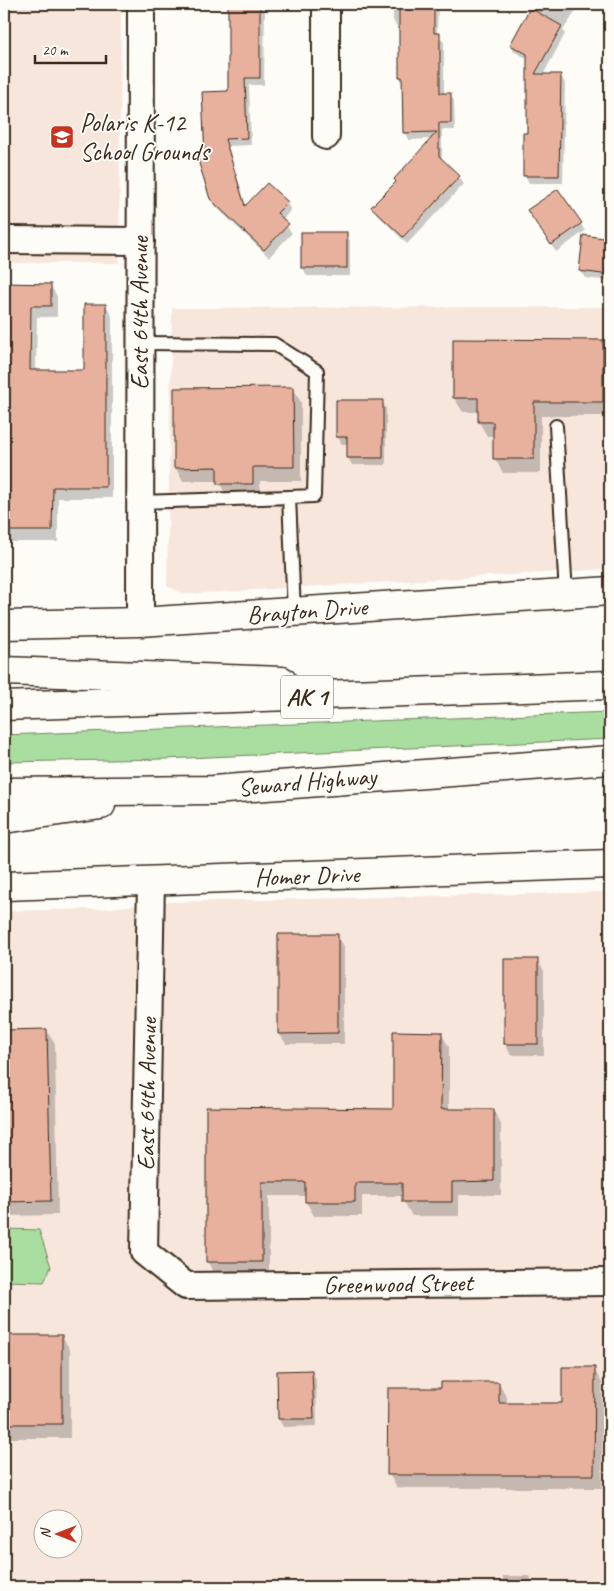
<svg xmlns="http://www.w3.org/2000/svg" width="614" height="1591" font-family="Caveat,sans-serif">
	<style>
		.built { fill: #f7e6dc; fill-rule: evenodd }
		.green { fill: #aadea0; stroke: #72845f }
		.shadow { fill: #0003 }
		.building { fill: #e8b19d; stroke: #3b2a1e }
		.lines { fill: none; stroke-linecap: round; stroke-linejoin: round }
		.lane-casing { stroke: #3b2a1e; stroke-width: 16 }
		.street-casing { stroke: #3b2a1e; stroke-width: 30 }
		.secondary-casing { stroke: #3b2a1e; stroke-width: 31 }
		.highway-casing { stroke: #3b2a1e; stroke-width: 31 }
		.lane { stroke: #fdfcf7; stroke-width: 12 }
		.street { stroke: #fdfcf7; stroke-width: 26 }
		.secondary { stroke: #fdfcf7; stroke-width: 28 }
		.highway { stroke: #fdfcf7; stroke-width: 28 }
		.labels { text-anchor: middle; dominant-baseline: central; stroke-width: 4; stroke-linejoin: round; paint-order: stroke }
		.shield { fill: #fdfcf7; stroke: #75695f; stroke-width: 1 }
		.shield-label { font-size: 24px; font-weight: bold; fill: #3b2a1e }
		.poi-label { font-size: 25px; fill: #3b2a1e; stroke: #fdfcf7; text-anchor: start }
		.street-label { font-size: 25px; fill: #3b2a1e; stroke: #fdfcf7 }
	</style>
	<rect width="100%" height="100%" fill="#fdfcf7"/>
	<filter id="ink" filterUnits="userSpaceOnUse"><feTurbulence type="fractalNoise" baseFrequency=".02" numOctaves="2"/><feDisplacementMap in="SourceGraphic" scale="10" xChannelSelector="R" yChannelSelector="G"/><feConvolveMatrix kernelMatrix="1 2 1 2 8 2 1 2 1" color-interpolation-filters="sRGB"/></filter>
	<g filter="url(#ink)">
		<g class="built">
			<path d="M4,4H121L119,263H4Z"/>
			<path d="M610,307V569L185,594L167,586L172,308Z"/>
			<path d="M610,892V1587H4V911L100,909L167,902ZM42,1518H72V1548H42Z"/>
		</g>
		<g class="green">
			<path d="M610,712V739L165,759L4,762V735Z"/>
			<path d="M4,1229L39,1230L51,1267L44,1282L4,1281Z"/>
		</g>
		<g class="shadow">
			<path d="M228,4H265L264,85H249L251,145L228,146L246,206L287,203L291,210L282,220L292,233L269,257L216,207L211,198L206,159L229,92Z"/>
			<path d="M393,4H438L437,35L444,42V94H450L454,101L455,130H442V161L459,177L464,184L407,244L377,214L373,207L397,182L432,139L409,140L404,132L403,83L400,77V27H397L393,20Z"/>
			<path d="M534,4H581L563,30L565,34L543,75H560L565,83L563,183H529L524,175L528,134V59L515,52L511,45Z"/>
			<path d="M533,218L581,224L585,231L556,252Z"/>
			<path d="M303,233H346L350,240V276H307L303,268Z"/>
			<path d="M584,236L610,240V281L585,278L580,270Z"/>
			<path d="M4,285H50L57,296V317H37L36,371H85L106,305L112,316V498H58V542H4Z"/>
			<path d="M602,341L610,355V416H541V473H503L495,459V436H487L479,422V412H463L454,398Z"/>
			<path d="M292,388L301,402V481H260L261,498H227L219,481H183L175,467Z"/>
			<path d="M382,401L386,409V465H352L348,457V444H342L337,436Z"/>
			<path d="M337,935L344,946V1044H286L279,1033Z"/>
			<path d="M505,960H537L544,971V1055H511L505,1044Z"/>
			<path d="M46,1030L55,1044L58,1215L4,1216V1031Z"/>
			<path d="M441,1033L449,1047V1110H493L501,1124V1195H459V1216H412L404,1202V1196H362V1216H314L306,1202V1196H269V1275H215L207,1261V1108L394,1110Z"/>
			<path d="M4,1336H62L70,1350V1438H4Z"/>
			<path d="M594,1369L602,1383V1488H397L389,1474L442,1389L499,1383L507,1397V1404H564Z"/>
			<path d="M312,1371L316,1379L317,1426L283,1427L279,1419L278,1372Z"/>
			<path d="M503,1576H530L534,1587H503Z"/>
		</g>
		<g class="building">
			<path d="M228,4H260V78H245L247,138L225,139L245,206L267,183L288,202L277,213L289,224L264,250L210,199L198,160L205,158L202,92L228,91Z"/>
			<path d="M399,4H434V33H440V93H451V123H439V156L460,176L403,237L371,207L396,182L394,179L437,132L403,133L402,77H399Z"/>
			<path d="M530,8L562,26L535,74H561L559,176H523V133H527V54L510,45Z"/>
			<path d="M558,189L582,223L551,245L527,210Z"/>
			<rect x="301" y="232" width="46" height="36"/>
			<path d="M583,235L610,239V275L579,271Z"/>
			<path d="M4,283L51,284V306H31L30,370H84V304H106V487H53L52,531H4Z"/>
			<path d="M453,339L603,340V402H534V459H493V422H478V398H453Z"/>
			<path d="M293,387L294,467H253V484H217V467L174,468V388Z"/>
			<path d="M336,400H383V458H347V437H336Z"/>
			<path d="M278,934H338V1033L278,1034Z"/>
			<rect x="504" y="959" width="34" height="85"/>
			<path d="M47,1029L51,1201L4,1202V1030Z"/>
			<path d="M393,1031L442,1032L441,1109H494V1181L452,1182V1202H402V1183H355V1202H305V1182H262V1262H206V1107L393,1109Z"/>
			<rect x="4" y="1335" width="58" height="89"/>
			<path d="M562,1367H595L594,1475H387L388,1388H441V1382H499V1403H562Z"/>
			<path d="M312,1370L314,1419H278L277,1371Z"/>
		</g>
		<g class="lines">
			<defs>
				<g id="lane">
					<path d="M141,343L274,344L317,371L314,496L289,497"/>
					<path d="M556,426L566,594"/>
					<path d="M140,502L289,497L294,612"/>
				</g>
				<g id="street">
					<path d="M326,4V136"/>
					<path d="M4,240L141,241"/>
					<path d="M140,622L141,4"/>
					<path d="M151,882L144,1252L186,1286L610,1282"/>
				</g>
				<g id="secondary">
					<path d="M4,625L140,622L610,591"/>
					<path d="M4,886L610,864"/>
				</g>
				<g id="highway">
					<path d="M4,671L282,681"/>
					<path d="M4,706L610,685"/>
					<path d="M4,792L213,790L610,760"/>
					<path d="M4,819L101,805"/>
				</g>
			</defs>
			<use href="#lane" class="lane-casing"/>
			<use href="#street" class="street-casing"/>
			<use href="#secondary" class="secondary-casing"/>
			<use href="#highway" class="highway-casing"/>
			<use href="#lane" class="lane"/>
			<use href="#street" class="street"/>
			<use href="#secondary" class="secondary"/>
			<use href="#highway" class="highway"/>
		</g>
	</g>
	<defs>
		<symbol id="school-square" viewBox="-11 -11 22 22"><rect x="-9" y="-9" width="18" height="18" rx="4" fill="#c8321e" stroke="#fdfcf7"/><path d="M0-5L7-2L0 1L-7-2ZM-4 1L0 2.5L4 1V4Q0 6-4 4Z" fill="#fff"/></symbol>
	</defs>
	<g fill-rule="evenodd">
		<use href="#school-square" x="48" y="123" width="28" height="28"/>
	</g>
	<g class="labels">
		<rect class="shield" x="281" y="675.5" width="52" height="43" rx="4"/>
		<g class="shield-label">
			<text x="307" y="697">AK 1</text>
		</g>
		<g class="poi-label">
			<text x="80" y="123">Polaris K-12<tspan x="80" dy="29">School Grounds</tspan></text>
		</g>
		<g class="street-label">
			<text transform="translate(140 313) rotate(-90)">East 64th Avenue</text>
			<text transform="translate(307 611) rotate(-4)">Brayton Drive</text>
			<text transform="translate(307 782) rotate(-5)">Seward Highway</text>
			<text transform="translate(307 876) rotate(-2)">Homer Drive</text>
			<text transform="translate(147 1094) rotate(-89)">East 64th Avenue</text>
			<text transform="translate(398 1284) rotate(-1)">Greenwood Street</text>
		</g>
	</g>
	<rect width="614" height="1591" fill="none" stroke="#fdfcf7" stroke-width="20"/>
	<rect x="10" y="10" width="594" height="1571" fill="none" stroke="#3b2a1e" stroke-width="2" filter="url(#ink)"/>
	<g transform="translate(58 1534) rotate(270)"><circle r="24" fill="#fdfcf7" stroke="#afa8a0"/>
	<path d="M0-4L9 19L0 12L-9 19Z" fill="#c8321e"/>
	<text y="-8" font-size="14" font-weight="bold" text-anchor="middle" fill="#3b2a1e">N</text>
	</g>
	<path d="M35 55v8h71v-8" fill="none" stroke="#3b2a1e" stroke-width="2.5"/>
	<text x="42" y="55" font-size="15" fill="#3b2a1e" stroke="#fdfcf7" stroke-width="4" paint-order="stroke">20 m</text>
</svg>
